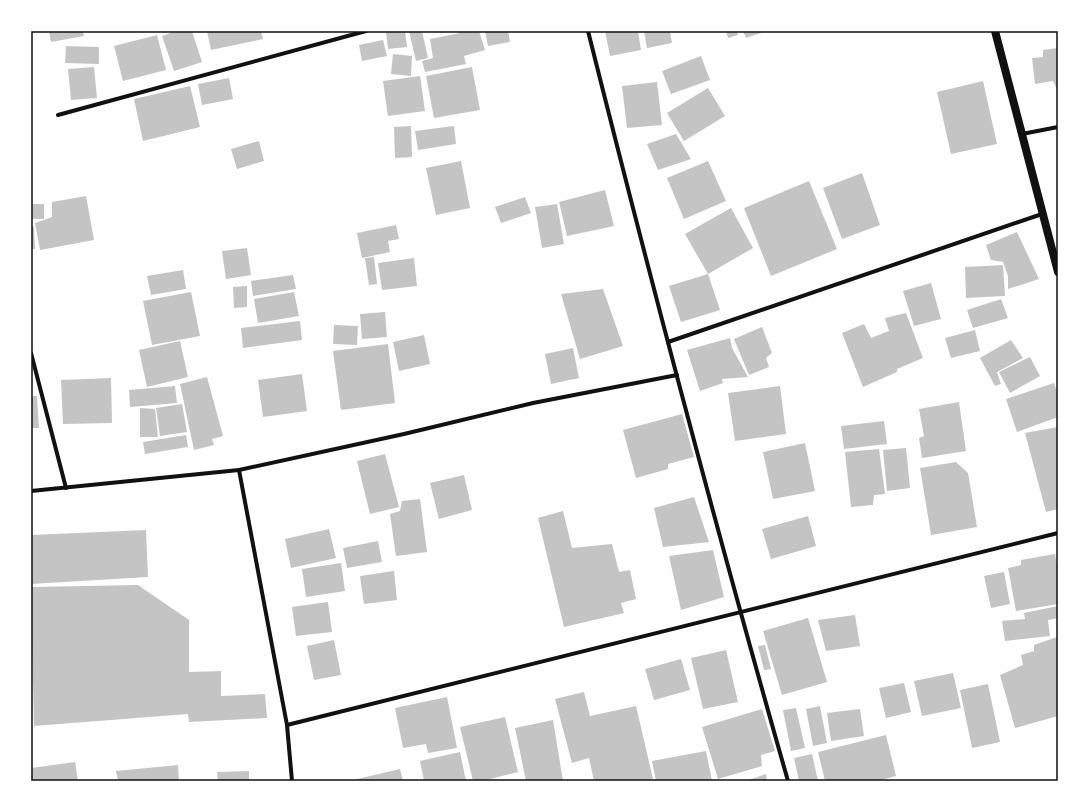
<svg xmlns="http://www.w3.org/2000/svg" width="1089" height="812" font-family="Barlow,sans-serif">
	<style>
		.building { fill: #c4c4c4 }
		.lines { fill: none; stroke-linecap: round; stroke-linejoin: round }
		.minor { stroke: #111; stroke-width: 4 }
		.secondary { stroke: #111; stroke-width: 8 }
		.neatline { fill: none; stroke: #111; stroke-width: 1.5 }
	</style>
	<rect width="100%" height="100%" fill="#fff"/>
	<g class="building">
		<path d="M49,31H83L84,36L51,42Z"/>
		<path d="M176,31H192L202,62L174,71L162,36Z"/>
		<path d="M207,31H261L263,39L211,50Z"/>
		<path d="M386,31H405L407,47L388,49Z"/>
		<path d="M409,31H422L428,58L416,61Z"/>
		<path d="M459,31H479L485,50L464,56L466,64L425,72L422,61L433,58L430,39L460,33L464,51Z"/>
		<path d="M485,31H508L510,42L488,46Z"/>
		<path d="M605,31H638L641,50L610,56Z"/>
		<path d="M644,31H670L672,43L647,48Z"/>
		<path d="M726,31H737L738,35L728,38Z"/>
		<path d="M743,31H766L746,38Z"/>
		<path d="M157,35L166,70L123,81L114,46Z"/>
		<path d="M383,40L387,56L362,61L359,45Z"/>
		<path d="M66,46L99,47V64L65,63Z"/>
		<path d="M1058,48V91L1053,81L1035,84L1032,58L1043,57V50Z"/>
		<path d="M393,54L412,56L411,76L391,74Z"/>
		<path d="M701,56L710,80L671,94L662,71Z"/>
		<path d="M94,67L97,98L71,100L68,69Z"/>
		<path d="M472,67L480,110L434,118L426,76Z"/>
		<path d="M420,76L425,111L388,116L383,81Z"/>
		<path d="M229,78L233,99L202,105L198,84Z"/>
		<path d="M983,81L997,144L951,154L937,92Z"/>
		<path d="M657,82L662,125L627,128L622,86Z"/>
		<path d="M190,86L200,127L143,141L134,99Z"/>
		<path d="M708,88L725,116L684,141L667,113Z"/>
		<path d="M411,126L412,157L395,158L394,127Z"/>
		<path d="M454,126L456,144L418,150L415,131Z"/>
		<path d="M676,134L691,159L658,170L647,144Z"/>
		<path d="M259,141L264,161L237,169L231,149Z"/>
		<path d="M461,161L470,208L436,215L426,168Z"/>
		<path d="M708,161L726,201L684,219L667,178Z"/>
		<path d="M862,173L880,225L842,239L823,188Z"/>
		<path d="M809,181L837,249L771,276L744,208Z"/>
		<path d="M605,190L614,226L567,236L559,202Z"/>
		<path d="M86,196L94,240L40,250L35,223L52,217V202Z"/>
		<path d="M525,197L531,213L501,223L495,207Z"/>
		<rect x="31" y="204" width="13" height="15"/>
		<path d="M557,204L564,244L542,248L535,207Z"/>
		<path d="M731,208L753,248L708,274L685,234Z"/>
		<path d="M396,225L399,239L388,241L390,252L362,258L357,233Z"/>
		<path d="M31,227H34L35,249H31Z"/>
		<path d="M1017,232L1039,279L1008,289V276L1003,262L991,260L986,245Z"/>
		<path d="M247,248L251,275L226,279L222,251Z"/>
		<path d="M374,257L377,284L369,285L365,258Z"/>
		<path d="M414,258L417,286L382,290L378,263Z"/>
		<path d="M1003,265L1005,296L966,298L965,267Z"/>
		<path d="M183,270L186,289L151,295L147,276Z"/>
		<path d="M708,274L720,310L681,322L669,286Z"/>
		<path d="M293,275L296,289L253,296L251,281Z"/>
		<path d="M931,283L941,319L914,326L903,291Z"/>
		<path d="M247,286V307L234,308L233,287Z"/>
		<path d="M603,289L623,346L580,359L561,294Z"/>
		<path d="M191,292L200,336L152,345L143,301Z"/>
		<path d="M294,292L299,316L258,323L254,299Z"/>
		<path d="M1001,299L1008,318L973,328L967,310Z"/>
		<path d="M385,312L387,337L362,339L360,314Z"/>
		<path d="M906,313L923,358L897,369V372L863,387L842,333L864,324L871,338L889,331L885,318Z"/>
		<path d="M300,321L302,340L243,348L241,328Z"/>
		<path d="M334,325L358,326L357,345L333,344Z"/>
		<path d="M762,327L772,353L766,358L769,367L749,375L734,339Z"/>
		<path d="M975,330L980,351L951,358L945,338Z"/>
		<path d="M424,335L430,364L399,371L393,342Z"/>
		<path d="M730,338L732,348L748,377L722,379L723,383L700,391L687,350Z"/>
		<path d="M1011,340L1023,358L997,372L1001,384L995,386L980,358Z"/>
		<path d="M180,341L188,377L147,387L139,350Z"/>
		<path d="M388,344L395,403L341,410L333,351Z"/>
		<path d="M573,348L579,378L551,384L545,354Z"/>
		<path d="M1030,357L1040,376L1010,393L999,372Z"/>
		<path d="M302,374L307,411L263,417L258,380Z"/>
		<path d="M207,377L223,436L212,439L214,445L194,450L180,384Z"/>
		<path d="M111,378L112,423L63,424L61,380Z"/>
		<path d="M1054,383L1058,395V417L1017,432L1006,399Z"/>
		<path d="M175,386L177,403L130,407L129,390Z"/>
		<path d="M780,386L786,434L735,441L728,393Z"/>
		<path d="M31,396H37L39,428H31Z"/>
		<path d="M959,402L966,451L922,458L919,438L924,436L919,409Z"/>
		<path d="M182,404L187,432L160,436L156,408Z"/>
		<path d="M140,408L155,409L158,437H140Z"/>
		<path d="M682,414L694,457L668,464V469L636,478L623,430Z"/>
		<path d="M884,421L887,444L844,449L841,426Z"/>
		<path d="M1058,427V509L1046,512L1025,433Z"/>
		<path d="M186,435L188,447L145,454L143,442Z"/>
		<path d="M805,443L815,491L773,499L763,452Z"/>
		<path d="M906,448L910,488L887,491L883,450Z"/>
		<path d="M879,449L885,494L874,495L873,505L851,507L845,452Z"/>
		<path d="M385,454L399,507L370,514L357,461Z"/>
		<path d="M956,462L968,473L977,527L931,535L920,468Z"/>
		<path d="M464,475L472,510L439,519L430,483Z"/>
		<path d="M694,497L709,542L663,547L654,508Z"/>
		<path d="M420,499L427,552L396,556L390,514L400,511L402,501Z"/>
		<path d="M563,511L572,548L612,544L619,572L630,570L636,599L621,603L624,613L564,627L538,518Z"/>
		<path d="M808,516L816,546L771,559L762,529Z"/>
		<path d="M329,529L336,558L291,568L285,539Z"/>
		<path d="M146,530L148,577L31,584V535Z"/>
		<path d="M378,541L382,562L347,568L343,548Z"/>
		<path d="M713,550L724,597L681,610L669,556Z"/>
		<path d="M1055,554L1058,572V604L1016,611L1008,568L1021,565V560Z"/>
		<path d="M341,563L345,591L306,597L302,569Z"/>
		<path d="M394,571L397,600L364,604L360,576Z"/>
		<path d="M1004,572L1010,604L991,608L984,576Z"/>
		<path d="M138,585L189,620V672L221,671V696L265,694L267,718L189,722L188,714L34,726L31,587Z"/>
		<path d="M328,602L332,632L296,636L292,607Z"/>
		<path d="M1058,606V618L1048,620L1050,636L1005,641L1002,621L1025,619L1024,613Z"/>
		<path d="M855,615L860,646L826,651L818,620Z"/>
		<path d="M808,618L827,682L782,695L763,631Z"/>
		<path d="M1057,637L1058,639V716L1015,728L1000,675L1023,665L1021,655L1034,651V645Z"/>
		<path d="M334,640L341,675L314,680L307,646Z"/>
		<path d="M765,645L771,669L764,670L758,646Z"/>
		<path d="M726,650L738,702L703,709L691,658Z"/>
		<path d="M681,659L690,690L654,700L645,669Z"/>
		<path d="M953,673L961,708L922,716L914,681Z"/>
		<path d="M904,683L911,712L886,718L879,688Z"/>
		<path d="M988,684L1000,742L972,748L960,690Z"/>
		<path d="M584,692L590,716L636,706L653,779L642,781H594L589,758L572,763L555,699Z"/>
		<path d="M447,697L457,748L428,753L426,744L403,748L395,708Z"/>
		<path d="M820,706L827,743L813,746L806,709Z"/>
		<path d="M796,708L805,748L791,751L783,710Z"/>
		<path d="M762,709L775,751L761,755L762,766L718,779L702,727Z"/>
		<path d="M860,709L864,736L831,741L827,713Z"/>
		<path d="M505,717L518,772L482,781H473L460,727Z"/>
		<path d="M553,720L563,781H526L515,728Z"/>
		<path d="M886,735L896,776L877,781H825L818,752Z"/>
		<path d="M706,751L712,781H656L652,761Z"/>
		<path d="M460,752L466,781H424L420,761Z"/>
		<path d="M812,754L818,781H799L794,758Z"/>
		<path d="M75,762L78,781H31V768Z"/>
		<path d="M178,765L179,781H118L116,771Z"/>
		<path d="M400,769L403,781H353V780Z"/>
		<path d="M249,771V781H218L217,772Z"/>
		<path d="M766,774L767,781H746Z"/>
	</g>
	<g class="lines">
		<g class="minor">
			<path d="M588,31C651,282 717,532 788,781"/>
			<path d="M58,115L366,31"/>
			<path d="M1022,134L1058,127"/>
			<path d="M668,342L1042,214"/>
			<path d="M31,353L66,488"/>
			<path d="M239,470L287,725L292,781"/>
			<path d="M31,491L239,470L404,434L533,403L677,375"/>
			<path d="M287,725L1058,533"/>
		</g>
		<path class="secondary" d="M995,31L1058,272"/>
	</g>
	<rect width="1089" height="812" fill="none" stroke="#ffffff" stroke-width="64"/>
	<rect x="32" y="32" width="1025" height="748" class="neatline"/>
</svg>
